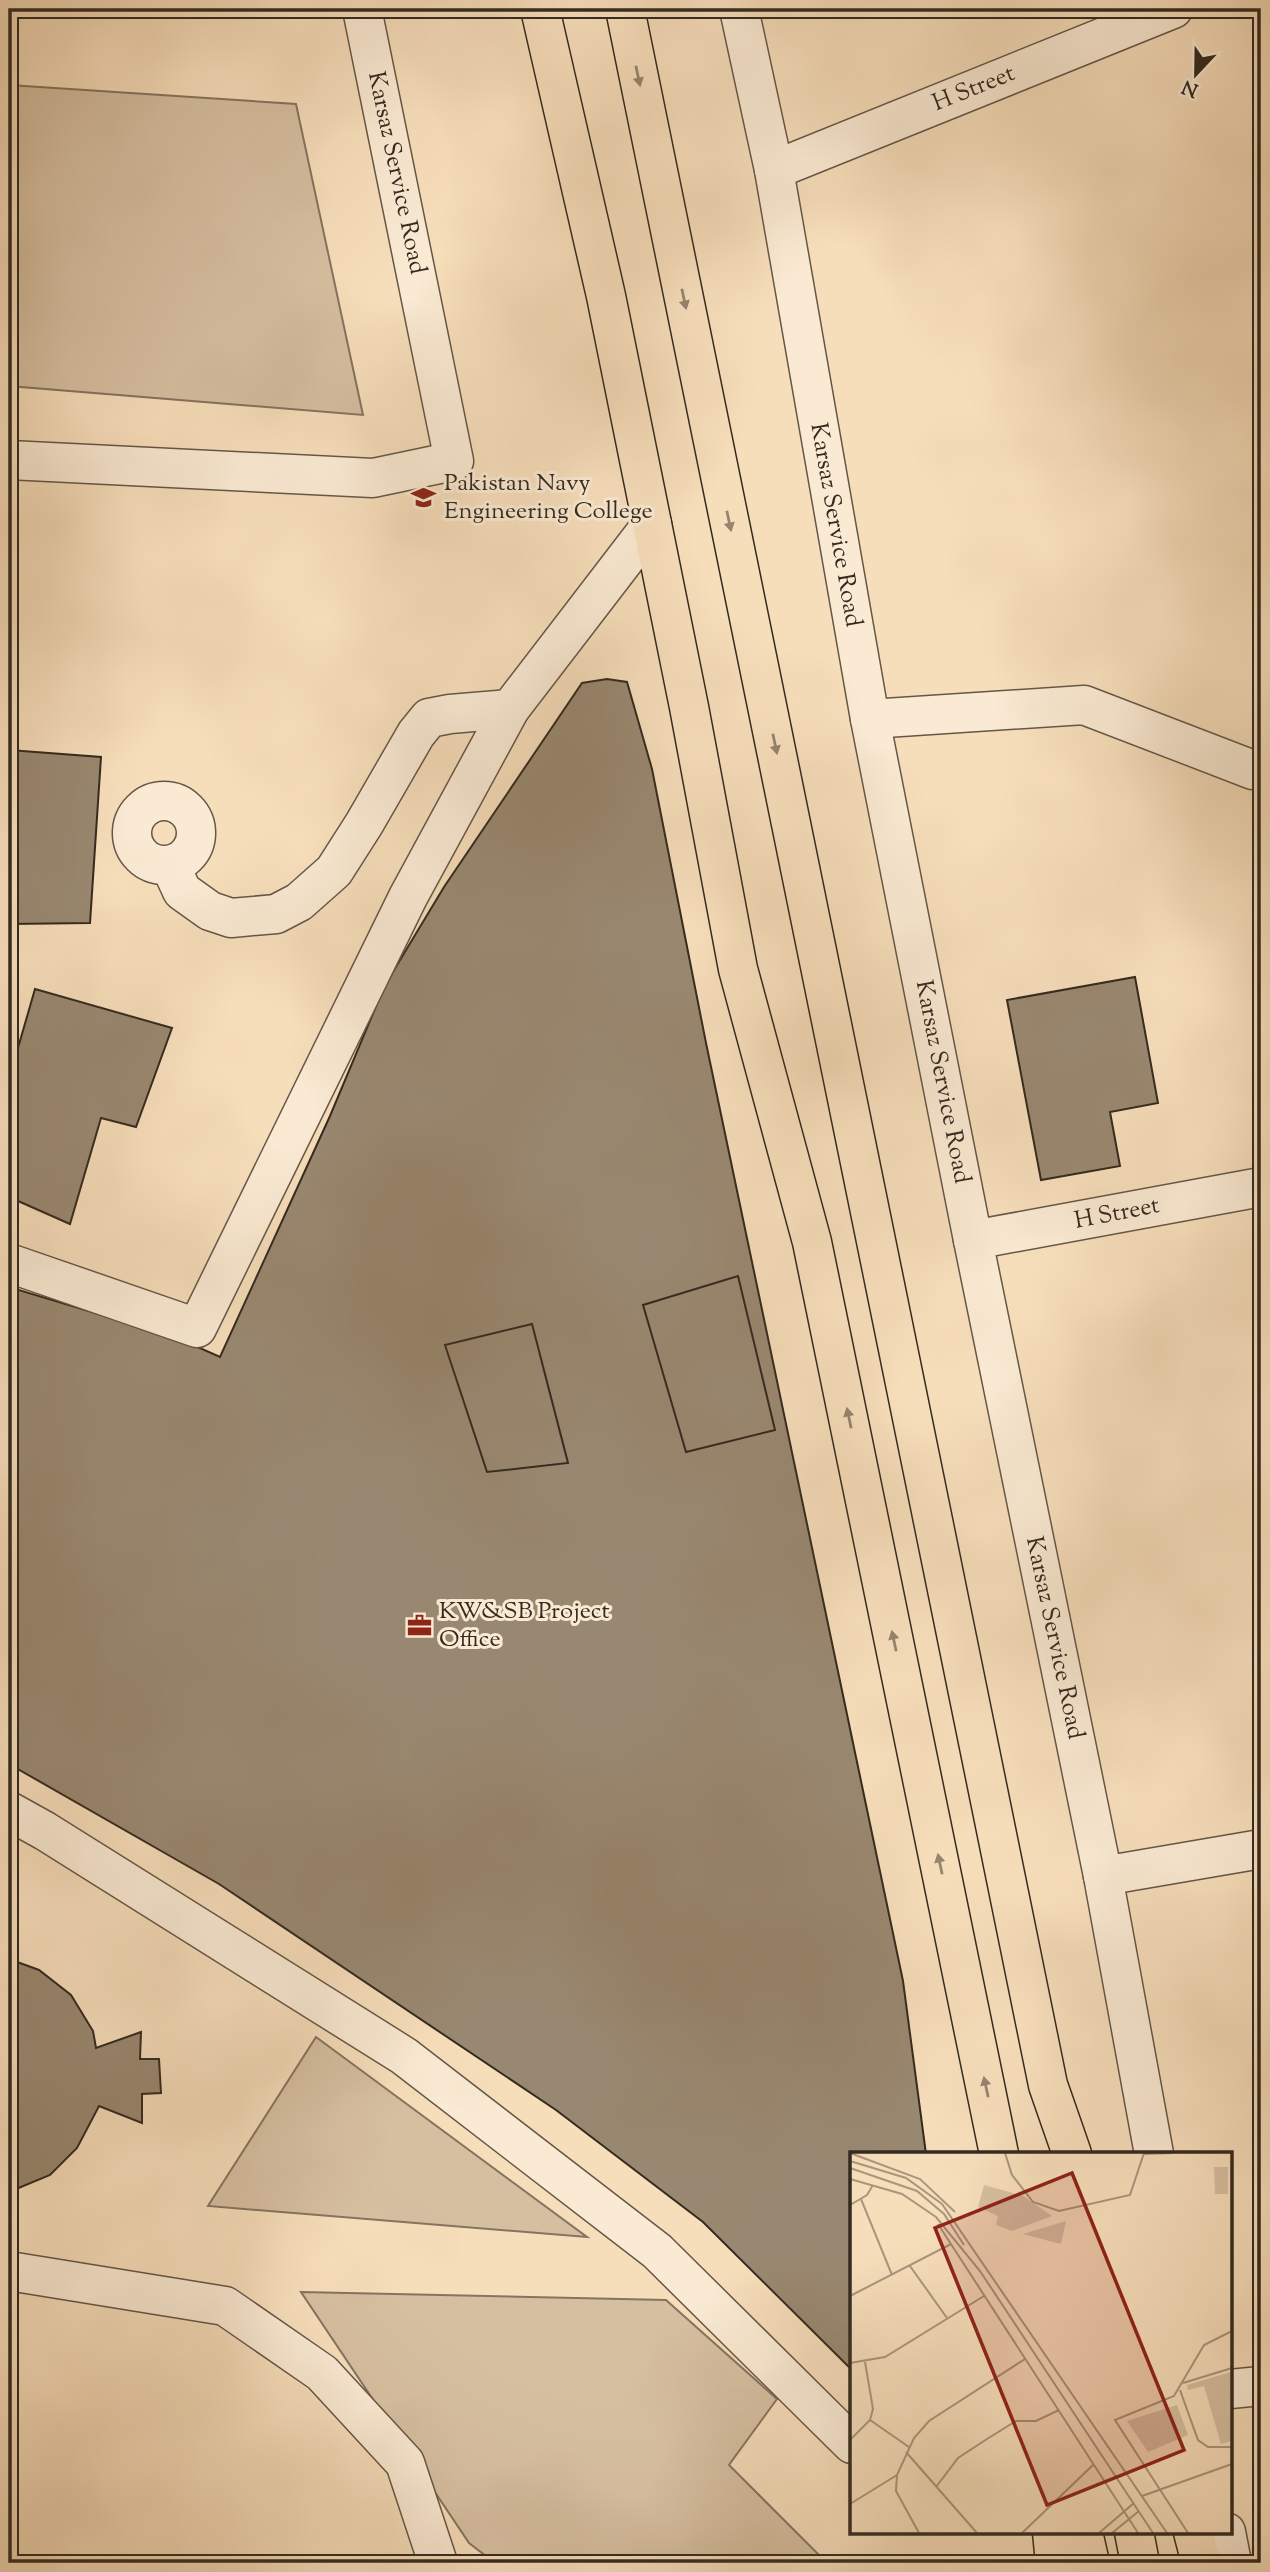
<svg xmlns="http://www.w3.org/2000/svg" width="1270" height="2572" font-family="'Sorts Mill Goudy',serif">
	<style>
		.green { fill: #d6bfa1; stroke: #857460; stroke-width: 2 }
		.building { fill: #998871; stroke: #342a20; stroke-width: 2 }
		.lines { fill: none; stroke-linecap: round; stroke-linejoin: round }
		.minor-casing { stroke: #655747; stroke-width: 41 }
		.highway-casing { stroke: #342a20; stroke-width: 41 }
		.minor { stroke: #faead3; stroke-width: 38 }
		.highway { stroke: #f7debb; stroke-width: 38 }
		.oneway { fill: #96846e }
		.labels { text-anchor: middle; dominant-baseline: central; stroke-width: 6; stroke-linejoin: round; paint-order: stroke }
		.street-label { font-size: 24px; fill: #342a20; stroke: #faead3 }
		.poi-label { font-size: 24px; fill: #342a20; stroke: #faead3; text-anchor: start }
		.inset-road { fill: none; stroke: #a9967d; stroke-width: 2 }
		.view { fill: #8f2418; fill-opacity: 0.15; stroke: #8f2418; stroke-width: 3.5 }
		.inset-edge { fill: none; stroke: #342a20; stroke-width: 3.5 }
	</style>
	<rect width="100%" height="100%" fill="#f7debb"/>
	<filter id="stains"><feTurbulence type="fractalNoise" baseFrequency=".00286" numOctaves="4"/><feColorMatrix values="0 0 0 0 .2 0 0 0 0 .09 0 0 0 0 .02 0 0 0 .5 -.17"/></filter>
	<radialGradient id="worn" r=".72"><stop offset=".6" stop-color="#630" stop-opacity="0"/><stop offset="1" stop-color="#630" stop-opacity=".3"/></radialGradient>
	<g class="green">
		<path d="M9,85L296,104L363,415L9,386Z"/>
		<path d="M316,2037L587,2237L208,2206Z"/>
		<path d="M301,2292L666,2300L777,2399L729,2465L827,2563H495L469,2543Z"/>
	</g>
	<g class="building">
		<path d="M607,679L627,682L652,769L706,1043L903,1981L926,2154H852V2370L703,2222L556,2110L219,1884L9,1764V1287L175,1337L220,1357L330,1116L385,985L444,887L582,683Z"/>
		<path d="M9,750L101,757L90,923L9,924Z"/>
		<path d="M1135,977L1158,1103L1110,1112L1120,1166L1041,1180L1007,1000Z"/>
		<path d="M35,989L172,1028L136,1127L101,1118L70,1224L9,1197V1079Z"/>
		<path d="M738,1276L775,1430L686,1452L643,1305Z"/>
		<path d="M532,1324L568,1463L487,1472L445,1345Z"/>
		<path d="M9,1959L39,1970L71,1995L93,2031L96,2048L141,2032L140,2059H159L161,2093L142,2094V2123L99,2106L77,2148L50,2175L9,2192Z"/>
	</g>
	<g class="lines">
		<defs>
			<g id="minor">
				<path d="M739,9L774,170L870,719L973,1240L1103,1876L1154,2154"/>
				<path d="M774,170L1173,9"/>
				<path d="M9,460L373,478L454,461L362,9"/>
				<path d="M870,719L1084,705L1253,770L1261,769"/>
				<circle cx="164" cy="833" r="32"/>
				<path d="M170,865L182,891L210,911L231,918L276,914L299,902L334,871L364,824L416,734L429,718L450,714L510,709"/>
				<path d="M973,1240L1261,1187"/>
				<path d="M9,1263L197,1328L408,897L510,709L652,524"/>
				<path d="M9,1811L45,1831L404,2056L657,2251L852,2444"/>
				<path d="M1103,1876L1261,1849"/>
				<path d="M9,2271L225,2306L322,2373L405,2463L438,2563"/>
				<path d="M1230,2389L1261,2386"/>
				<path d="M1226,2532L1232,2563"/>
			</g>
			<g id="highway">
				<path d="M540,9L606,296L689,707L738,969L812,1242L999,2154"/>
				<path d="M625,9L1048,2085L1072,2154"/>
				<path d="M1052,2532L1055,2563"/>
				<path d="M1083,2532L1090,2563"/>
				<path d="M1134,2532L1140,2563"/>
				<path d="M1193,2532L1201,2563"/>
			</g>
		</defs>
		<use href="#minor" class="minor-casing"/>
		<use href="#highway" class="highway-casing"/>
		<use href="#minor" class="minor"/>
		<use href="#highway" class="highway"/>
	</g>
	<defs><path id="oneway-solid" d="M-6-.8H1V-3.2L6.5 0L1 3.2V.8H-6Z" transform="scale(1.75)"/></defs>
	<g class="oneway">
		<use href="#oneway-solid" transform="translate(638 76) rotate(78)"/>
		<use href="#oneway-solid" transform="translate(684 299) rotate(78)"/>
		<use href="#oneway-solid" transform="translate(729 521) rotate(78)"/>
		<use href="#oneway-solid" transform="translate(775 744) rotate(78)"/>
		<use href="#oneway-solid" transform="translate(849 1418) rotate(-102)"/>
		<use href="#oneway-solid" transform="translate(894 1641) rotate(-102)"/>
		<use href="#oneway-solid" transform="translate(940 1864) rotate(-102)"/>
		<use href="#oneway-solid" transform="translate(986 2087) rotate(-102)"/>
	</g>
	<defs>
		<symbol id="university-bare" viewBox="-9 -9 18 18"><path d="M0-5L7-2L0 1L-7-2ZM-4 1L0 2.5L4 1V4Q0 6-4 4Z" fill="#8f2418" stroke="#faead3" stroke-width="2.5" paint-order="stroke"/></symbol>
		<symbol id="office-bare" viewBox="-9 -9 18 18"><path d="M-6-3h4V-5.5h4V-3h4V5H-6ZM-1-4.5V-3h2v-1.5ZM-6 0V1H6V0Z" fill="#8f2418" stroke="#faead3" stroke-width="2.5" paint-order="stroke"/></symbol>
	</defs>
	<g fill-rule="evenodd">
		<use href="#university-bare" x="406" y="480" width="35" height="35"/>
		<use href="#office-bare" x="402" y="1608" width="35" height="35"/>
	</g>
	<g class="labels">
		<g class="street-label">
			<text transform="translate(974 89) rotate(-22)">H Street</text>
			<text transform="translate(396 173) rotate(78)">Karsaz Service Road</text>
			<text transform="translate(835 525) rotate(80)">Karsaz Service Road</text>
			<text transform="translate(942 1082) rotate(79)">Karsaz Service Road</text>
			<text transform="translate(1117 1214) rotate(-11)">H Street</text>
			<text transform="translate(1054 1638) rotate(78)">Karsaz Service Road</text>
		</g>
		<g class="poi-label">
			<text x="444" y="484">Pakistan Navy<tspan x="444" dy="28">Engineering College</tspan></text>
			<text x="439" y="1612">KW&amp;SB Project<tspan x="439" dy="28">Office</tspan></text>
		</g>
	</g>
	<g transform="translate(850 2152)">
		<rect width="382" height="382" fill="#f7debb"/>
		<path d="M364,15H378V42H365ZM134,33L173,44L202,64L162,79L146,73L148,64L128,55ZM216,69L211,92L173,82ZM381,220V289L371,292L354,234L338,238L337,233ZM327,253L338,283L298,300L277,269Z" fill="#d6bfa1"/>
		<path class="inset-road" d="M0,1L70,27L105,60M155,1L162,23L183,50L209,59L280,43L294,1M294,2L323,1M0,9L56,26L92,52L317,381M0,16L67,39L94,62L114,93M0,27L52,42L86,65L130,119L303,381M11,47L42,123M0,53L17,43L23,33M88,72L288,381M60,114L97,166M0,144L101,92M0,211L35,205L134,144M333,231L382,216M330,238L348,288L358,295H382M20,268L59,295M0,288L20,268L23,257L15,210M56,300L127,381M86,335L108,306L137,287L166,269H186L209,258M292,344L382,312M0,352L47,323M69,381L46,339L47,323L64,286L79,269L175,207M172,381L243,313M249,381L284,351M262,381L289,359M338,381L265,268L324,244L354,193L382,179"/>
		<path class="view" d="M222,21L334,298L197,353L85,76Z"/>
		<rect width="382" height="382" class="inset-edge"/>
	</g>
	<rect width="1270" height="2572" fill="none" stroke="#f7debb" stroke-width="35"/>
	<rect x="10" y="10" width="1249" height="2551" fill="none" stroke="#342a20" stroke-width="3.5"/>
	<rect x="18" y="18" width="1235" height="2537" fill="none" stroke="#342a20" stroke-width="2"/>
	<g transform="translate(1196 74) rotate(202)" stroke="#faead3" stroke-width="5" paint-order="stroke">
	<path d="M0-5L12 26L0 18L-12 26Z" fill="#342a20"/>
	<text y="-10" font-size="19" font-weight="bold" text-anchor="middle" fill="#342a20">N</text>
	</g>
	<rect width="100%" height="100%" filter="url(#stains)"/>
	<rect width="100%" height="100%" fill="url(#worn)"/>
</svg>
